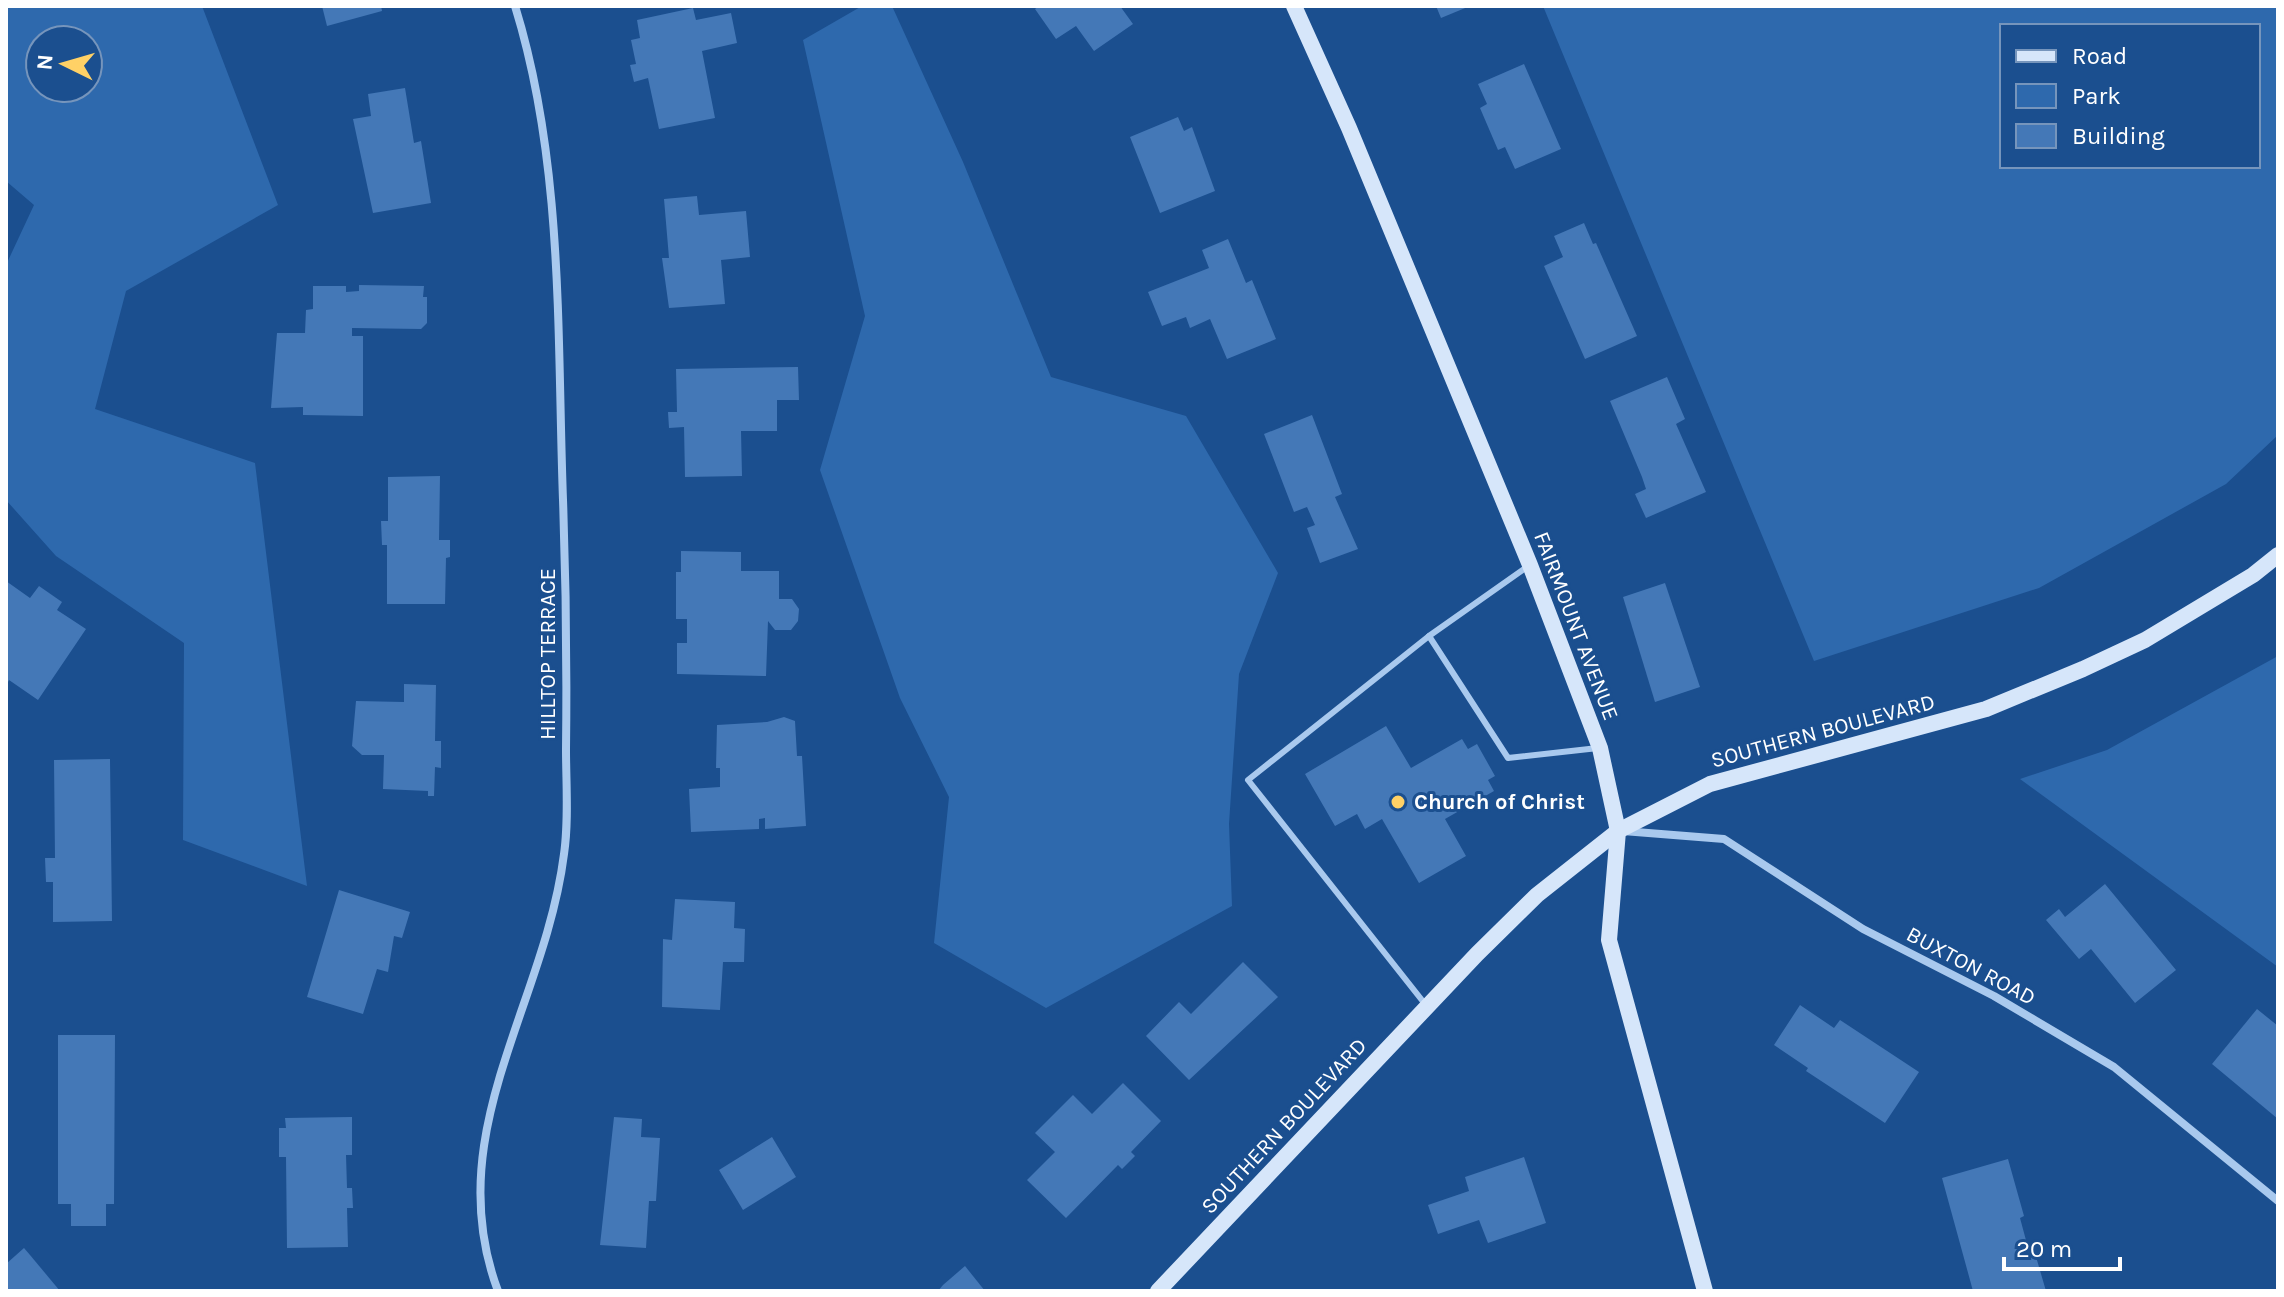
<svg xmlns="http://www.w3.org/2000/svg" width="2284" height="1297" font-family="Karla,sans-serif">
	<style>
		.green { fill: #2e69ad; fill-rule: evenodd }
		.building { fill: #4478b7 }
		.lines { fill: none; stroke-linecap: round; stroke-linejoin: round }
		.service { stroke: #a9c9ee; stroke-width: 6 }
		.minor { stroke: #a9c9ee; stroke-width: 8 }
		.secondary { stroke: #d6e6fa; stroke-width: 16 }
		.poi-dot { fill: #ffd166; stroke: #1b4f8f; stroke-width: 3 }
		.labels { text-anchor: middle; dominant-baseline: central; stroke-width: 6; stroke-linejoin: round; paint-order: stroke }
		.street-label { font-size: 22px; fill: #fff; stroke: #1b4f8f }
		.poi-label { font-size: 22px; font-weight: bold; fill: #fff; stroke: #1b4f8f; text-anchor: start }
	</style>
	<rect width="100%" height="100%" fill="#1b4f8f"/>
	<g class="green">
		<path d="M6,6H202L278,205L126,291L95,409L255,463L307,886L183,840L184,643L56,556L6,500V265L34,205L6,181ZM40,40H88V88H40Z"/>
		<path d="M862,6H892L963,162L1051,377L1186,416L1278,573L1239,674L1229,824L1232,906L1046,1008L934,943L949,797L900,698L820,470L865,316L803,40Z"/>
		<path d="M1543,6H2278V435L2226,484L2039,588L1814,661ZM2002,26H2258V166H2002Z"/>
		<path d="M2278,656V967L2020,779L2107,750Z"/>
	</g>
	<g class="building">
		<path d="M322,6H381L382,11L327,26Z"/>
		<path d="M1039,6H1120L1133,24L1094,51L1076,26L1056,39L1035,9Z"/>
		<path d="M1436,6H1470L1441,18Z"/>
		<path d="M693,8L696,20L731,13L737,43L702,51L715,118L659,129L648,78L634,82L630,65L636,64L631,40L640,38L637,20Z"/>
		<path d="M1524,64L1561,149L1515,169L1505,147L1498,150L1480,108L1487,104L1478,84Z"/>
		<path d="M405,88L414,143L421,141L431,203L373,213L353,119L371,116L368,94Z"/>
		<path d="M1178,117L1184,131L1192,127L1215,191L1160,213L1130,137Z"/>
		<path d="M697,196L699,215L746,211L750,257L721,260L725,304L669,308L662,258H669L664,199Z"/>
		<path d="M1584,223L1593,244L1596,243L1637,336L1585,359L1544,266L1563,257L1554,236Z"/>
		<path d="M1228,239L1246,283L1252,280L1276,339L1227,359L1210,319L1190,328L1186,317L1162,326L1148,292L1209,268L1202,250Z"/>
		<path d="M359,285L424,286L423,297H427V323L421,329L352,328V336H363V416L303,415V407L271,408L277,333H305L306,310L313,309V286H346V292L359,291Z"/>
		<path d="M798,367L799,400H777V431H741L742,476L685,477L684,427L669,428L668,412H677L676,369Z"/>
		<path d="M1667,377L1685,419L1676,424L1706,492L1646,518L1635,494L1646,489L1642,477L1610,401Z"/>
		<path d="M1312,415L1342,494L1335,497L1358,549L1320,563L1307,528L1315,525L1307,507L1294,512L1264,434Z"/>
		<path d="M440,476L439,540H450V557L446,558L445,604H387V545H382L381,521H388V477Z"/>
		<path d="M681,551L741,552V571H779V599H792L799,609L798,621L791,630H775L768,621L766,676L677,674V643H687V619H676V572H681Z"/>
		<path d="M6,581L30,598L39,586L62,602L57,610L86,629L38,700L9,680L6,686Z"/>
		<path d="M1665,583L1700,687L1655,702L1623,597Z"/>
		<path d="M404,684L436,685L435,741H441V768L435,767L434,796H428V791L383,789L384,755H362L352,746L356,701L404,702Z"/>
		<path d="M784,717L795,721L797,756H802L806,826L765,829V818L759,819V829L691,832L689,789L720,787V768H716L717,725L767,722Z"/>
		<path d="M1386,726L1411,768L1462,739L1468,749L1477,744L1495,776L1488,780L1494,791L1445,819L1466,856L1419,883L1382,819L1365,829L1357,814L1335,826L1305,774Z"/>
		<path d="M110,759L112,921L53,922V882H46L45,858H55L54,760Z"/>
		<path d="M2105,884L2176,970L2135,1003L2091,949L2079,959L2046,920L2059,909L2065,917Z"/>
		<path d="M339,890L410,912L402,938L394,936L388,972L377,969L363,1014L307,997Z"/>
		<path d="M675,899L735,902L734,928L745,929L744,962H723L720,1010L662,1007L663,939L672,940Z"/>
		<path d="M1243,962L1278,997L1189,1080L1146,1036L1179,1002L1191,1014Z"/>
		<path d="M1800,1005L1834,1028L1840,1020L1919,1072L1885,1123L1806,1071L1808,1068L1774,1045Z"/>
		<path d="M2257,1009L2278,1026V1119L2212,1064Z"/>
		<path d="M58,1035H115L114,1204H106V1226H71V1204H58Z"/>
		<path d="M1123,1083L1161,1121L1131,1152L1135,1156L1122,1169L1118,1165L1066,1218L1027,1180L1055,1152L1035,1133L1073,1095L1092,1114Z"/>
		<path d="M352,1117V1155H346L347,1188H352L353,1208H347L348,1247L287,1248L286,1157H279V1128H286L285,1118Z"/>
		<path d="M614,1117L642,1119L641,1137L660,1138L656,1201H649L646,1248L600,1245Z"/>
		<path d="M772,1137L796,1177L743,1210L719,1170Z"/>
		<path d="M1524,1157L1546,1223L1488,1243L1479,1220L1438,1234L1428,1205L1469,1191L1465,1177Z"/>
		<path d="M2008,1159L2024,1216L2020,1218L2027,1244L2032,1243L2046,1291H1973L1942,1178Z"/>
		<path d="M24,1248L30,1255L60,1291H6V1264Z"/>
		<path d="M965,1266L985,1291H938L943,1285Z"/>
	</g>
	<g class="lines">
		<g class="service">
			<path d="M1429,636L1508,758L1598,748"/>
			<path d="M1425,1004L1248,780L1429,636L1527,567"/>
		</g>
		<g class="minor">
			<path d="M1623,831L1724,839L1863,929L1994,996L2114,1067L2278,1201"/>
			<path d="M498,1291C439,1134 545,1005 564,854C569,820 566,783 566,749C567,666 566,583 563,500C557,336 564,164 515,6"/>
		</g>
		<g class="secondary">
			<path d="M1294,6L1349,128L1530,565L1600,748L1618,831L1609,940L1705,1291"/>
			<path d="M1158,1291L1477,954L1537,895L1618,831L1710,784L1986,709L2083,669L2145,640L2253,575L2278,555"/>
		</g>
	</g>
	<circle class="poi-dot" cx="1398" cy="802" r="8"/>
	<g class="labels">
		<g class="street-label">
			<text transform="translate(1576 626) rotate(69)">FAIRMOUNT AVENUE</text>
			<text transform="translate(548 654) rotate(-90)">HILLTOP TERRACE</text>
			<text transform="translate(1823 731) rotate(-15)">SOUTHERN BOULEVARD</text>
			<text transform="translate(1971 966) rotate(28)">BUXTON ROAD</text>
			<text transform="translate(1284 1126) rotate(-47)">SOUTHERN BOULEVARD</text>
		</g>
		<g class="poi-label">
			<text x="1414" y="802">Church of Christ</text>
		</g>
	</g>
	<rect width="2284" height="1297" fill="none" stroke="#ffffff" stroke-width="16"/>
	<rect x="2000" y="24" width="260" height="144" fill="#1b4f8f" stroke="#7695bc" stroke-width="2"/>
	<rect x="2016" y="50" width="40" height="12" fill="#d6e6fa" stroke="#7695bc" stroke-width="2"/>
	<text x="2072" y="64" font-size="24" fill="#ffffff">Road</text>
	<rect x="2016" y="84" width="40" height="24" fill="#2e69ad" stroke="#7695bc" stroke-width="2"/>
	<text x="2072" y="104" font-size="24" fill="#ffffff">Park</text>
	<rect x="2016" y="124" width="40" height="24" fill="#4478b7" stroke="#7695bc" stroke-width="2"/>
	<text x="2072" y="144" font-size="24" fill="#ffffff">Building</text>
	<g transform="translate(64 64) rotate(275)"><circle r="38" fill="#1b4f8f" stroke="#7695bc" stroke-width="2"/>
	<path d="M0-6L14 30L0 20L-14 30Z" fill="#ffd166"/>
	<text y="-12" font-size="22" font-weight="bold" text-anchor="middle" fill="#ffffff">N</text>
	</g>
	<path d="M2004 1257v12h116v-12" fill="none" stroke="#ffffff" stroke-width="4"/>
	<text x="2016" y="1257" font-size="24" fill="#ffffff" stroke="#1b4f8f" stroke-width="6" paint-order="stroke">20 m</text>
</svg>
